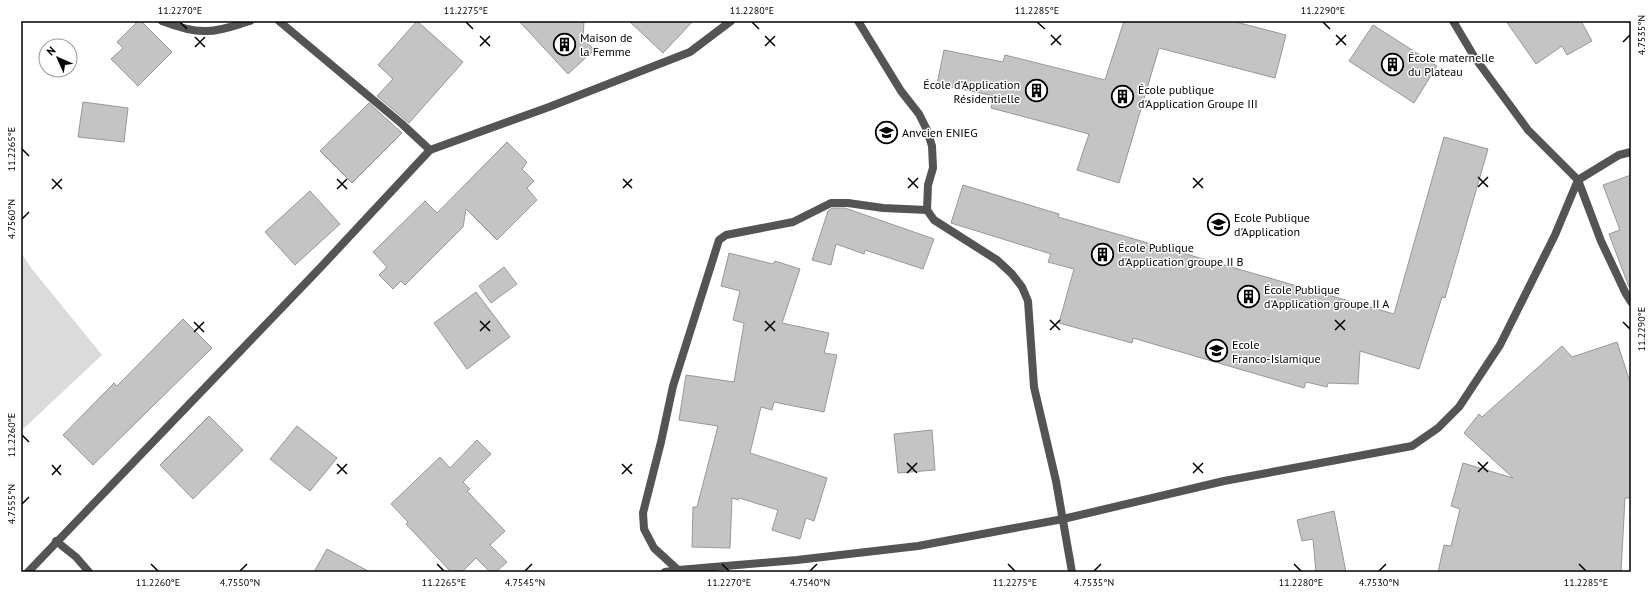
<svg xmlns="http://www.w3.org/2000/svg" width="1652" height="593" font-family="'PT Sans',sans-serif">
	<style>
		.green { fill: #dbdbdb }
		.building { fill: #c4c4c4; stroke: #989898 }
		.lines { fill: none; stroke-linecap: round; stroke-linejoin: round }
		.minor { stroke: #545454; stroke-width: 8 }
		.ticks { fill: none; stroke: #000; stroke-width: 1.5 }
		.labels { text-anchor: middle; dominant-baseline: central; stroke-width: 3; stroke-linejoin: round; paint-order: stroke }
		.poi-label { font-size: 12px; fill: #000; stroke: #fff; text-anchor: start }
		.neatline { fill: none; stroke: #000; stroke-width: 1.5 }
		.ticks-label { font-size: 10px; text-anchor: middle; fill: #000 }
	</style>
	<rect width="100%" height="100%" fill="#fff"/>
	<path class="green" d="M21,253L32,269L102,355L21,431Z"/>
	<g class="building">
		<path d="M138,21H141L172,52L138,86L111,59L123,48L117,42Z"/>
		<path d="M417,21L463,62L409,123L377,96L393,79L378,65Z"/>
		<path d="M519,21H584L583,38L594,50L568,74Z"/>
		<path d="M629,21H693L663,53Z"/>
		<path d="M1124,21H1232L1286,35L1275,78L1159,48L1119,183L1077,170L1089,134L991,108L994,96L937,84L944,50L1003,62L1005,55L1105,80Z"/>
		<path d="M1506,21H1581L1592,41L1567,55L1562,46L1536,64Z"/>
		<path d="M1373,25L1437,66L1414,103L1349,61Z"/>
		<path d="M83,102L128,108L124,142L78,137Z"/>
		<path d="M369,103L402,133L352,183L320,151Z"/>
		<path d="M1444,137L1488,149L1445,298L1442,297L1419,369L1360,351L1358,384L1328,383L1327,387L1306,382L1304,388L1133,338L1132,343L1059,323L1074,269L1048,262L1051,254L951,223L963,185L1059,214L1058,217L1394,314Z"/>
		<path d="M507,142L527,162L522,169L534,181L527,188L537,200L497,240L466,209L463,227L405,285L401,281L393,289L379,275L387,267L373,252L425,201L437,213Z"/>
		<path d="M1631,175V287H1629L1609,234L1620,230L1603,185Z"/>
		<path d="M310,191L340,224L295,265L265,232Z"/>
		<path d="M832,208H845L934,239L923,269L865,250L864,254L836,244L831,265L812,260L828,211Z"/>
		<path d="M729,253L773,264L775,261L800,269L782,323L829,333L824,353L837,355L824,412L774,402L772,410L761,407L750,453L827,478L814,521L806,518L800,539L772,530L778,510L739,498L738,500L732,498L730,548L692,547L693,507H697L718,426L679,420L686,375L734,382L744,323L733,320L740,291L721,286Z"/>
		<path d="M504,267L517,284L491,303L479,286Z"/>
		<path d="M476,292L510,337L467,369L434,323Z"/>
		<path d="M183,319L212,348L93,465L63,435L114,383L117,386Z"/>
		<path d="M1617,342L1631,385V498H1625L1621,572H1438L1444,545L1451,546L1460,509L1451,506L1463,463L1513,478L1464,433L1479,414L1482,417L1562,346L1572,357Z"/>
		<path d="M209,416L243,450L193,499L160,465Z"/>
		<path d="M297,426L337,458L310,491L270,459Z"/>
		<path d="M932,430L935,470L898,473L894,434Z"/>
		<path d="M477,440L491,454L463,482L470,489L467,491L505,531L490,545L507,562L496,572H490L476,558L462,572H451L406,524L408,522L391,504L440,457L450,468Z"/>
		<path d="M1334,511L1346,572H1316L1313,539L1302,541L1297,520Z"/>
		<path d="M327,549L370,572H314Z"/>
	</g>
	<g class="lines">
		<g class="minor">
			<path d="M162,21C175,26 193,32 207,31C222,31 236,25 250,21"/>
			<path d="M279,21L402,124L430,150"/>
			<path d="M858,21L901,91L919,114L927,130L932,146L933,168L928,185L927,210L934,220L997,260L1012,274L1022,287L1028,301L1034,387L1056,481L1072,572"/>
			<path d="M1453,21L1475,58L1528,130L1578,180L1601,241L1626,294L1631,302"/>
			<path d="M56,541L76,557L89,572"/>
			<path d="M678,570L654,548L644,529L643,513L661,442L673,386L719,240L726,235L793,222L831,203H848L883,208L927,210"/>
			<path d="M28,572L320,268L430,150L549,107L690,52L731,21"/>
			<path d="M665,572L678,570L797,560L918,546L1063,519L1224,481L1412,446L1438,428L1459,407L1500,345L1555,235L1578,180L1619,155L1631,152"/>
		</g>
	</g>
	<path class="ticks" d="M180,22L187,29M466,22L473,29M752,22L759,29M1037,22L1045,29M1323,22L1330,29M1051,35L1061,45M1336,35L1346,45M480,36L490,46M765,36L775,46M195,37L205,47M1623,42L1630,35M1051,45L1061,35M1336,45L1346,35M480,46L490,36M765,46L775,36M195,47L205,37M22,149L29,156M1478,177L1488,187M908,178L918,188M1193,178L1203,188M52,179L62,189M337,179L347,189M623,179L632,188M1478,187L1488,177M623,188L632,179M908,188L918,178M1193,188L1203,178M52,189L62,179M337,189L347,179M22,219L29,212M1050,320L1060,330M1335,320L1345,330M480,321L490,331M765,321L775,331M194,322L204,332M1623,322L1630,329M1050,330L1060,320M1335,330L1345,320M480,331L490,321M765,331L775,321M194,332L204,322M22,435L29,442M1478,462L1488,472M907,463L917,473M1193,463L1203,473M337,464L347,474M622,464L632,474M52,465L61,475M1478,472L1488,462M907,473L917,463M1193,473L1203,463M337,474L347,464M622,474L632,464M52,475L61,465M22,504L29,497M151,564L158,571M437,564L444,571M722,564L729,571M1008,564L1015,571M1294,564L1301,571M1579,564L1586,571M240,571L247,564M525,571L532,564M810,571L817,564M1094,571L1101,564M1379,571L1386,564"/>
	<defs>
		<symbol id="building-ring" viewBox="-11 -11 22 22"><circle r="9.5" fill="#fff" stroke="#000" stroke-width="1.5"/><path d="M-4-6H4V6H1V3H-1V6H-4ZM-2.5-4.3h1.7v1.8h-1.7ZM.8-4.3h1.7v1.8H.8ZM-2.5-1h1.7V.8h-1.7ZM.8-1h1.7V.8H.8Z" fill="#000"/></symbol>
		<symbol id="university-ring" viewBox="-11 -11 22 22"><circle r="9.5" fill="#fff" stroke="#000" stroke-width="1.5"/><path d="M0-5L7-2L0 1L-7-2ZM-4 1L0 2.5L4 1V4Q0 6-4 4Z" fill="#000"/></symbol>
		<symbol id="school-ring" viewBox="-11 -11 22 22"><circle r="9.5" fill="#fff" stroke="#000" stroke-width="1.5"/><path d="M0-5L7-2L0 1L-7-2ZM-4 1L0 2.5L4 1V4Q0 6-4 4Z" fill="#000"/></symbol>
	</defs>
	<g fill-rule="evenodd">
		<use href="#building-ring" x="552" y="32" width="25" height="25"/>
		<use href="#building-ring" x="1380" y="52" width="25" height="25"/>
		<use href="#building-ring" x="1024" y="78" width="25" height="25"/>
		<use href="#building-ring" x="1110" y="84" width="25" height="25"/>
		<use href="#university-ring" x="874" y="120" width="25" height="25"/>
		<use href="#school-ring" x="1206" y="212" width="25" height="25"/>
		<use href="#building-ring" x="1090" y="242" width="25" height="25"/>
		<use href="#building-ring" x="1236" y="284" width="25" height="25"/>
		<use href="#school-ring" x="1204" y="338" width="25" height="25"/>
	</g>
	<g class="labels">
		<g class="poi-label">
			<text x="580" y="37">Maison de<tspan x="580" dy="14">la Femme</tspan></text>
			<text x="1408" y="57">École maternelle<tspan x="1408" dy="14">du Plateau</tspan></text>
			<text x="1020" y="84" text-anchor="end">École d'Application<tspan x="1020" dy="14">Résidentielle</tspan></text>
			<text x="1138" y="89">École publique<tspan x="1138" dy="14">d'Application Groupe III</tspan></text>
			<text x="902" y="132">Anvcien ENIEG</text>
			<text x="1234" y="217">Ecole Publique<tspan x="1234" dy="14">d'Application</tspan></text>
			<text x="1118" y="247">École Publique<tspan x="1118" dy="14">d'Application groupe II B</tspan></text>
			<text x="1264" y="289">École Publique<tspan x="1264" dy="14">d'Application groupe II A</tspan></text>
			<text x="1232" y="344">Ecole<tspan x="1232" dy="14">Franco-Islamique</tspan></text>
		</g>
	</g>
	<rect width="1652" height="593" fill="none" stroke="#ffffff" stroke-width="44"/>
	<g transform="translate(58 58) rotate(315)"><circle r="19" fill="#ffffff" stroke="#999999"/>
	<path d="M0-3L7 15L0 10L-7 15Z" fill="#000000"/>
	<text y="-6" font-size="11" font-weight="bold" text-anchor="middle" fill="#000000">N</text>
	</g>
	<rect x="22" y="22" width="1608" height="549" class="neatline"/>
	<g class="ticks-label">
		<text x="180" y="14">11.2270°E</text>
		<text x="466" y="14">11.2275°E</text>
		<text x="752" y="14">11.2280°E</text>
		<text x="1037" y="14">11.2285°E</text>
		<text x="1323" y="14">11.2290°E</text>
		<text transform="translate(1641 35) rotate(-90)" y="4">4.7535°N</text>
		<text transform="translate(11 149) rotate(-90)" y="4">11.2265°E</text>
		<text transform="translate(11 219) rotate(-90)" y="4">4.7560°N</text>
		<text transform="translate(1641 329) rotate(-90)" y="4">11.2290°E</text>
		<text transform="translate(11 435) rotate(-90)" y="4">11.2260°E</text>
		<text transform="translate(11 504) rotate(-90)" y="4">4.7555°N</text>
		<text x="158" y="586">11.2260°E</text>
		<text x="240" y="586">4.7550°N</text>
		<text x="444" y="586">11.2265°E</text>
		<text x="525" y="586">4.7545°N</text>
		<text x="729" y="586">11.2270°E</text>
		<text x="810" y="586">4.7540°N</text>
		<text x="1015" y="586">11.2275°E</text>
		<text x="1094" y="586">4.7535°N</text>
		<text x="1301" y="586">11.2280°E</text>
		<text x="1379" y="586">4.7530°N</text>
		<text x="1586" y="586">11.2285°E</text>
	</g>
</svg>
